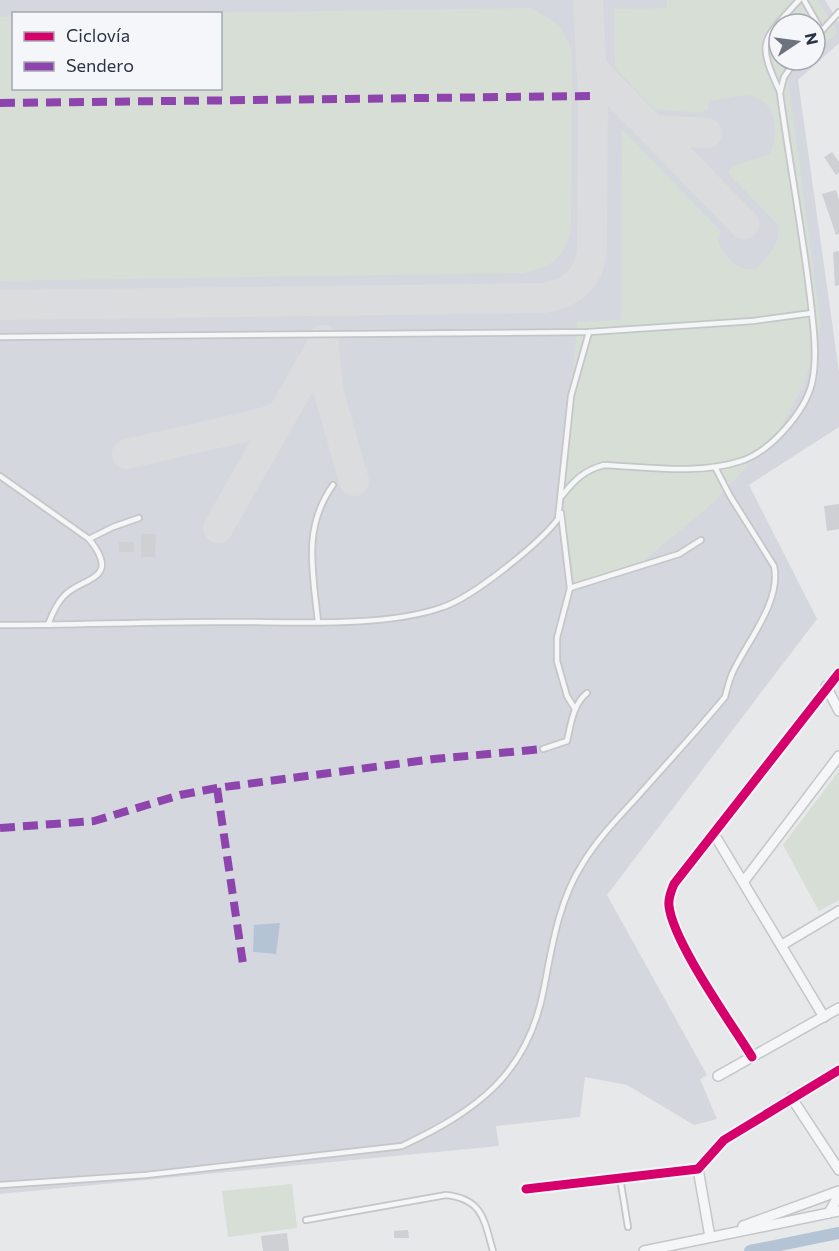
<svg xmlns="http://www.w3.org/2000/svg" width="839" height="1251" font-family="Commissioner,sans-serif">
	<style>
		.built { fill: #d4d7dd; fill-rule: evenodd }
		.green { fill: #d6ded6 }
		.water { fill: #b4c4d5 }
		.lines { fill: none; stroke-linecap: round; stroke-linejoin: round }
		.canal { stroke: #b4c4d5; stroke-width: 12 }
		.taxiway { stroke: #dadcde; stroke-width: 30 }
		.building { fill: #ced0d3 }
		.service-casing { stroke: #c4c6c8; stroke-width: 8 }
		.minor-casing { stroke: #c4c6c8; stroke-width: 12 }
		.service { stroke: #f5f6f7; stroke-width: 4.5 }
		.minor { stroke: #f5f6f7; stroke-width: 9 }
		.quiet { stroke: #8e44ad; stroke-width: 8; stroke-dasharray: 15 8; stroke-linecap: butt }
		.cycleway-casing { stroke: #f4f6f9; stroke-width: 13 }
		.cycleway { stroke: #d6006c; stroke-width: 9 }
	</style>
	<rect width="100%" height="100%" fill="#e6e8ea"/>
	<path class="built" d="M0,0H825L839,23V43L798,80L839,372V427L749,485L817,619L607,895L707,1075L700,1079L717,1119L694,1125L627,1085L585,1077L580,1117L496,1126L499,1146L0,1194ZM14,14H220V88H14ZM779,24H815V60H779Z"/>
	<g class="green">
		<path d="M667,0H818L838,33L815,50V24H779V60H801L787,71L821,327L804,385L777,434L713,503L635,568L575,586L564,513L577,322L621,320L622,129L721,231L718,243C728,258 735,271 755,269C769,256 780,244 778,225L728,173L732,166L770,154C779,135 778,102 751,96C739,94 721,100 709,101L708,109L700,113L654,109L615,68L614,9L667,8Z"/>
		<path d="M532,8L560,26L572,51L571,224C567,257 555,266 523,273L0,281V17L13,16L14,88H220V14L183,13Z"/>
		<path d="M839,771V900L819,911L783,845Z"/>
		<path d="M292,1184L297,1228L228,1237L222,1191Z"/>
	</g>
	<path class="water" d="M280,923L276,954L253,952L254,925Z"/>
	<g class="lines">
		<path class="canal" d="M750,1251L839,1233"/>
		<g class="taxiway">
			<path d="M591,67L744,224"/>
			<path d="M653,130L707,133"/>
			<path d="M0,305L543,298C572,293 589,280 592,249L593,96L588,0"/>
			<path d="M323,340L329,393L354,481"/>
			<path d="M127,454L266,422L283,414"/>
			<path d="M218,528L322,345"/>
		</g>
	</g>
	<g class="building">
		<path d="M832,152L839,162V173L836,175L824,157Z"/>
		<path d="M836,190L839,200V234L836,235L822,194Z"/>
		<path d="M839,251V285L835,286L833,252Z"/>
		<path d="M839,504V529L827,531L824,506Z"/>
		<path d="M141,534H156L155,557H141Z"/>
		<rect x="119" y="542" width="15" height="10"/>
		<path d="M408,1230L409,1238H394V1231Z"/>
		<path d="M287,1233L289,1251H263L261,1236Z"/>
	</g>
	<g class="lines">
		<defs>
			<g id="service">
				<path d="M804,0L821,30"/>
				<path d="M815,38L839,12"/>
				<path d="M780,92C756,40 762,41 799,0"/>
				<path d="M0,337L589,332L753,321L812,313"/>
				<path d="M0,476L89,539C123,581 81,577 64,596C56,604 52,614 48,625"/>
				<path d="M562,496C574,480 585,470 604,465C648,467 699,475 741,461C770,452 805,412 812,383C818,356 813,323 810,296C802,228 789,161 780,93L784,77L796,60"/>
				<path d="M561,513L570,588L557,638V661L567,696L575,709"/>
				<path d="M89,539L113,527L139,518"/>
				<path d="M570,588L679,554L701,540"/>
				<path d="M318,622C313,572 302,528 333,485"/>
				<path d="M0,625C73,625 145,622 218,622C284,621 382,629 443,607C473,597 539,544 558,519L571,396L589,332"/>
				<path d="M543,749L567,741C571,724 573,704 587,693"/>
				<path d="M620,1178L628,1227"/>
				<path d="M0,1185L146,1175L402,1146C476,1111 528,1075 544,988C552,946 559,900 583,863C598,838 619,817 638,796C667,763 697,731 725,697C727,689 729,681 732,674C745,644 782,602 774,566L730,496L715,467"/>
				<path d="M306,1220L446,1195C483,1199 484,1220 493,1251"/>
			</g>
			<g id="minor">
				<path d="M826,686L839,711"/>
				<path d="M714,834L824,1017"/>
				<path d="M744,881L839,756"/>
				<path d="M782,945L839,911"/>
				<path d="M752,1057C731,1023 673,942 669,906C668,899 671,891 674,884L839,673"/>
				<path d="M718,1076L839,1008"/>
				<path d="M791,1097L839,1170"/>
				<path d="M698,1169L710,1237"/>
				<path d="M526,1189L698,1169L724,1140L839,1070"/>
				<path d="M829,1213L839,1195"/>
				<path d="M743,1226L839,1191"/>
				<path d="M644,1251L839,1211"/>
			</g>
		</defs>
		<use href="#service" class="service-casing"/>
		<use href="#minor" class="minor-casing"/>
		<use href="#service" class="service"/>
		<use href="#minor" class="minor"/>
		<g class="quiet">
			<path d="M0,103L593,96"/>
			<path d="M217,788L243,964"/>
			<path d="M0,828L94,821L180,795L217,788L434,759L543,749"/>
		</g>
		<defs>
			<g id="cycleway">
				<path d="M752,1057C731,1023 673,942 669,906C668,899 671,891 674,884L839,673"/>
				<path d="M526,1189L698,1169L724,1140L839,1070"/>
			</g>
		</defs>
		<use href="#cycleway" class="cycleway-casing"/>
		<use href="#cycleway" class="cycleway"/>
	</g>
	<rect x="12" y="12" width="210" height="78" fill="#f4f6f9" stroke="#a4a8b1" stroke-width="1.5"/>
	<rect x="24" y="32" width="30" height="9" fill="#d6006c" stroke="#a4a8b1" stroke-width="1.5"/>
	<text x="66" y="42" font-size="18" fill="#2b3445">Ciclovía</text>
	<rect x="24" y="62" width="30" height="9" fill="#8e44ad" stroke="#a4a8b1" stroke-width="1.5"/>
	<text x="66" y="72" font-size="18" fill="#2b3445">Sendero</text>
	<g transform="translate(797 42) rotate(77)"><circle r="28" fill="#f4f6f9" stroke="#a4a8b1" stroke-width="1.5"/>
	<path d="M0-4.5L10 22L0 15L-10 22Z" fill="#6c737f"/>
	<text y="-9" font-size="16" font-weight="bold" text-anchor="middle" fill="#2b3445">N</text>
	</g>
</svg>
